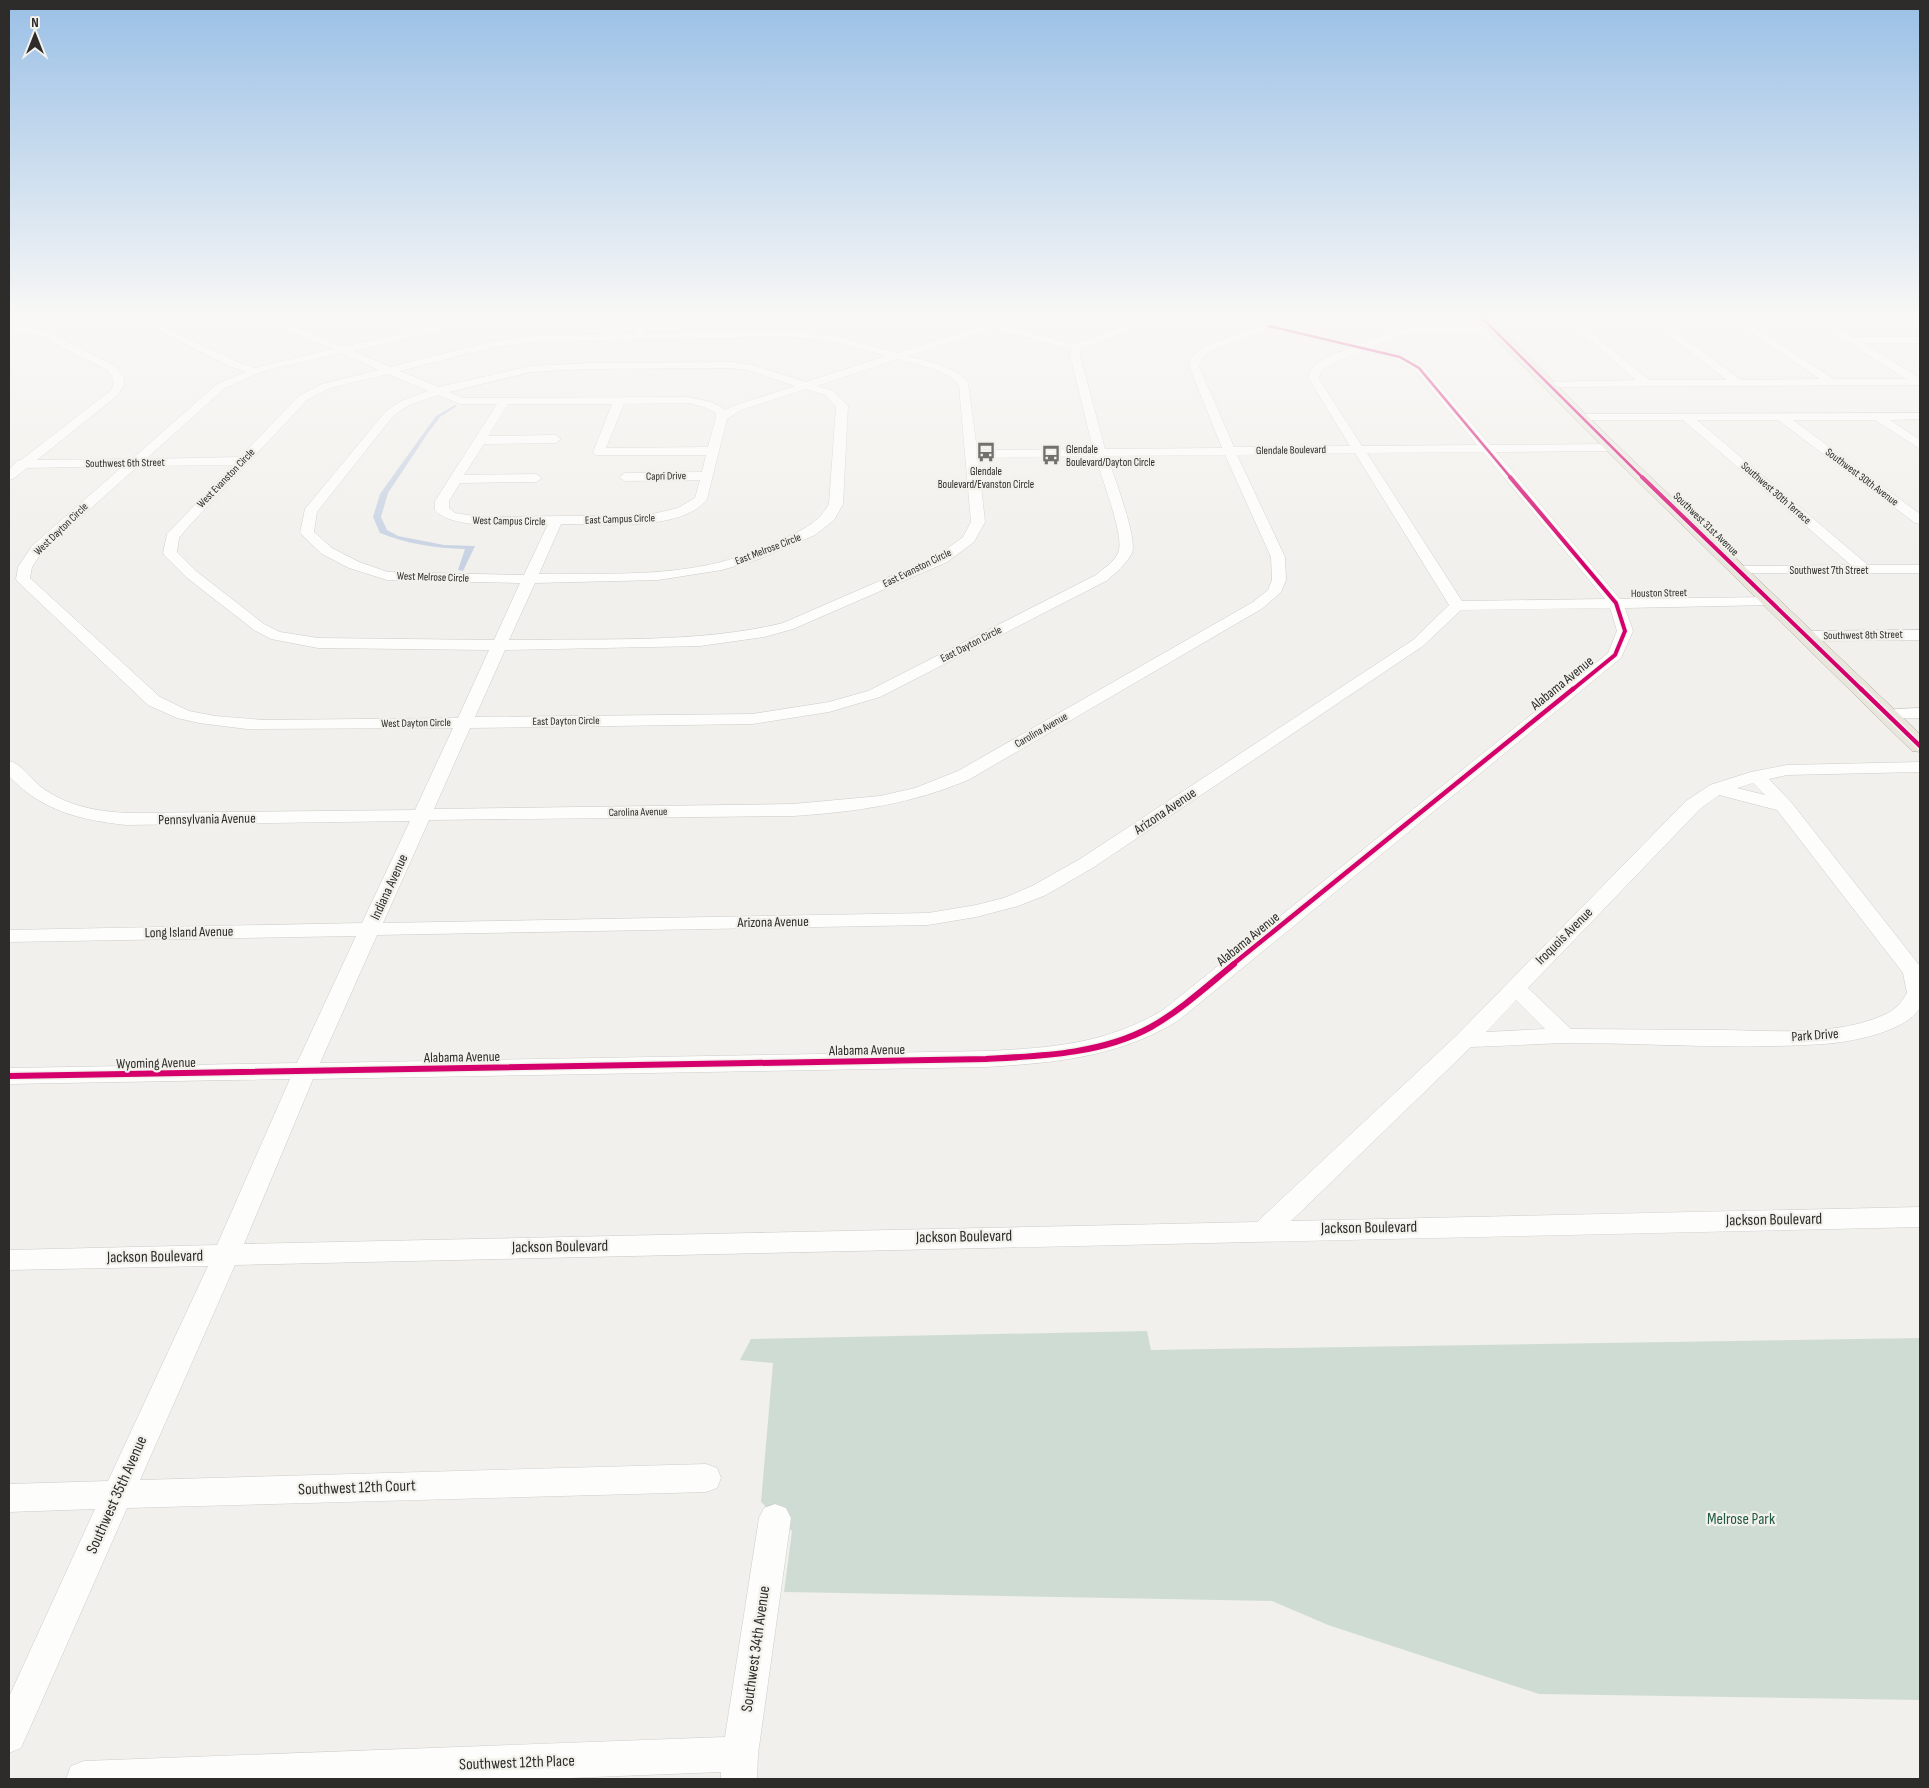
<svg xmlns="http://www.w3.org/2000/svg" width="1929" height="1788" font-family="'Sofia Sans Condensed',sans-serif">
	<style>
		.green { fill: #cfdcd4 }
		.water { fill: #c6d1e2 }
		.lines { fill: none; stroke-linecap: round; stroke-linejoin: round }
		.minor-casing { stroke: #ccccc9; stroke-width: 1 }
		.major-casing { stroke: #aea898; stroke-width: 1 }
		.minor { fill: #fdfdfc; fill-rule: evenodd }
		.major { fill: #e9e6de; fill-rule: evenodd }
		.cycleway-far3-casing { stroke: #f2f1eb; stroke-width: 4.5 }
		.cycleway-far2-casing { stroke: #f2f1eb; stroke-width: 6 }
		.cycleway-far1-casing { stroke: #f2f1eb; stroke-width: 8 }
		.cycleway-casing { stroke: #f2f1eb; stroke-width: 9 }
		.cycleway-far3 { stroke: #d6006c; stroke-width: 2.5 }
		.cycleway-far2 { stroke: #d6006c; stroke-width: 4 }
		.cycleway-far1 { stroke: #d6006c; stroke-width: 4.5 }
		.cycleway { stroke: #d6006c; stroke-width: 6 }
		.labels { text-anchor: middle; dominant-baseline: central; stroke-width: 4.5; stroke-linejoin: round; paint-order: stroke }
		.far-poi-label { font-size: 11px; fill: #2d2c2a; stroke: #f2f1eb; text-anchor: start }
		.far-street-label { font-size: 11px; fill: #2d2c2a; stroke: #f2f1eb }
		.street-label { font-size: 14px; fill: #2d2c2a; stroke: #f2f1eb }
		.near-street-label { font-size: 16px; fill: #2d2c2a; stroke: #f2f1eb }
		.near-park-label { font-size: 16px; fill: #1f5a43; stroke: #f2f1eb }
	</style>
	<rect width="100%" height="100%" fill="#f1f0ec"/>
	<path class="green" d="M1147,1331L1151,1350L1920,1338V1700L1539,1694L1328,1625L1272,1601L784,1592L792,1531L761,1502L773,1363L740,1360L751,1339Z"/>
	<path class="water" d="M455,405L457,406L440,417L428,433L388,493L381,517L387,530L398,536L444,545L475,546L463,571L458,570L465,549C436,548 407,544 380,533L373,517L380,494L423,434L436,416Z"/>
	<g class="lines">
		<defs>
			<g id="minor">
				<path d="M127,315H139L237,362L255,368L332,349L258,317L256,315H269L343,347L413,331L381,317L379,315H392L424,328L483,315H499L494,318L353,351L390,367L490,342L538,335L635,333L643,315H653L645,333L790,331L833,335L897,353L981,326L948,317L946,315H961L991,322L1015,315H1029L1027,317L1002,325L1075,344L1153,315H1166L1164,317L1081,349L1080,355L1105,449L1222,448L1189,366L1193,355L1205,346L1290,315H1303L1279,325L1360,344L1398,329L1431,326H1493L1497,327V331L1431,332L1400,335L1371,347L1404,355L1423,366L1490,445L1615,444L1617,447L1615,450L1611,451L1496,452L1620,599L1770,597L1775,598L1777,601L1775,604L1770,605L1625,608L1633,631L1621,658L1179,1020C1120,1057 1054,1063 986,1067L313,1079L244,1244L1257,1222L1457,1035L1686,801L1710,785L1751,772L1787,765L1920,762V772L1787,775L1769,779L1791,802L1920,966V1008C1905,1032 1851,1042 1824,1044C1738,1050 1651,1043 1566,1043C1534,1044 1502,1046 1471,1047L1291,1221L1920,1207V1227L235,1265L140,1480L706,1464L717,1468L721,1478L717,1488L706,1492L127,1508L21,1748L9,1753V1697L95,1509L9,1512V1484L108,1481L208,1266L9,1270V1250L217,1245L290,1079L9,1084V1068L297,1063L356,936L9,942V930L362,923L410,821L126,825C81,820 41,811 9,776V761C21,763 31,779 41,787C67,806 95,811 126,813L415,810L453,728L247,729L199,723L177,718L148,705L18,582L16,579L18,567L32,546L123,466L27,468L13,479L9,480V470L17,461L21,460L110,391C116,382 114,378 107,370L40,336L9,330V324L47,331L115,366L124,378V385L118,395L37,460L132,459L217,384L246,372L229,366ZM992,329L1071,349L1070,355L1093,449L977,450L968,382C953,365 929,362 908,356ZM1269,329L1351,348C1335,354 1310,359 1309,379L1350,446L1234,447L1199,366L1202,358L1213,350ZM790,337L832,341L886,356L806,382L752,365L732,362L590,363L531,366L439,387L400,371L490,348L538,341ZM1362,351L1396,359L1415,370L1477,445L1362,446L1319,379L1321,371L1324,368ZM341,353L379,370L322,384L299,396L240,457L146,459L225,388L267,370ZM898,359C918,365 944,368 959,385L971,522L963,537L937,556L783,623C697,644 598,638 509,640L535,583L658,580L722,570L759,559L815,535L834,520L843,504L848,406L833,391L817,386ZM732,368L747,370L795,386L733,406L726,410L711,402L688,397L463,398L449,392L531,372L590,369ZM388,374L428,391L401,401L386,411L305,509L300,533L322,554L349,568L387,580L520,583L494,640L318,638L280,632L264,624L196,571L177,552L179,538L189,526L307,400L330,388ZM806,389L825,395L836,407L829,504C818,524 799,532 778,541C760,549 741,557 721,562C662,577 599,573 539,574L561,524C599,524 683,532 707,499L727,419L741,410ZM438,395L461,404H497L435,501V510C451,531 522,524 548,524L524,575L388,572L359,562L332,548L314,532L317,512L394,415L409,405ZM688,403L704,407L716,413V417L708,447L606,448L624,404ZM508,404H612L593,452L595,455H706L702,472L625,473L619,477L625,481L700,480L695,498L678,508L648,515L480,517L455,513L449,508V501L460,483L536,482L542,478L536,474L464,475L484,444L555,443L561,439L555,435L488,436ZM1483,452L1605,599L1462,601L1367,453ZM1355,453L1449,605L1413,640L1080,859L1032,886L1004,898L976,905L928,913L383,923L429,820L793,816C855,812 913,804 970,779L1263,608L1281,592L1286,580L1285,557L1237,455ZM1225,455L1271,557L1272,580L1268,590L1253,602L958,771L915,788L880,796L793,804L434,809L470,728L752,724L829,712L880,697L1106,581C1116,573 1126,564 1132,553C1138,539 1113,473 1107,456ZM1095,456C1101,476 1123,532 1119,550C1117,560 1104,568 1096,575L868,691L829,702L752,714L475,717L505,650L700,646L764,637L793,629L947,562L974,542L985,522L978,458ZM233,465L167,534L163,553L165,556L186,577L254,630L271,639L318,648L489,650L458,718L264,720L215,716L189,711L160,697L30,578L32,567L42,552L138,466ZM1610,608L1617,631L1608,653L1163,1010C1106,1044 1051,1048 986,1051L320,1063L377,935L928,925L976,917L1018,906L1046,895L1094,867L1423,646L1461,610ZM1753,783L1765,795L1737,788ZM1719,795L1777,810L1903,973L1907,993C1902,1002 1895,1010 1886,1014C1840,1036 1774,1031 1724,1030C1673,1030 1622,1029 1571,1029L1528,988L1700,809ZM1516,1000L1545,1029L1486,1032Z"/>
				<path d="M1561,315H1571L1649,380H1727L1642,315H1653L1741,380L1820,379L1724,315H1735L1834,379H1906L1809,318L1806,315H1920V318L1824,319L1853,337H1920V343H1863L1920,378V385L1549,387L1545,386L1544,384L1545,382L1636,380Z"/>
				<path d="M1920,413V419L1890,420L1920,440V449L1875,420H1793L1920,514V524L1915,523L1778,420H1697L1868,565H1920V573H1734L1732,570L1734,567L1739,566L1851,565L1683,420H1581L1575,417L1581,414Z"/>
				<path d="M1920,630V640L1806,641L1801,639L1798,636L1801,633L1806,631Z"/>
				<path d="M1920,708V718H1881L1879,714L1881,710Z"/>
				<path d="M775,1504L786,1508L791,1518L758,1754L757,1779H721V1772L543,1779H66L71,1766L84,1761L725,1737L759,1518L764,1508Z"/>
			</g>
			<path id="major" d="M1473,315H1486L1616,444L1920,734V752L1912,751L1606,450Z"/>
		</defs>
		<use href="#minor" class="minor-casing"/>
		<use href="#major" class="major-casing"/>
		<use href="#minor" class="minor"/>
		<use href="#major" class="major"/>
		<defs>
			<g id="cycleway-far3">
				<path d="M1479,315L1643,478"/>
				<path d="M1269,326L1400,357L1419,368L1511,478"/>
			</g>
			<g id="cycleway-far2">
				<path d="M1510,477L1616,603L1625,631L1615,655L1572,690"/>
				<path d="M1642,477L1862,690"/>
			</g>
			<g id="cycleway-far1">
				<path d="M1861,689L1920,746"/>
				<path d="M1232,965L1573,689"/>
			</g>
			<path id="cycleway" d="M9,1076L986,1059C1041,1056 1102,1054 1151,1027C1181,1010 1207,986 1234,964"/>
		</defs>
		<use href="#cycleway-far3" class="cycleway-far3-casing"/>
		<use href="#cycleway-far2" class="cycleway-far2-casing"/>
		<use href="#cycleway-far1" class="cycleway-far1-casing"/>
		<use href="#cycleway" class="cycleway-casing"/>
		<use href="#cycleway-far3" class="cycleway-far3"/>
		<use href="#cycleway-far2" class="cycleway-far2"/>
		<use href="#cycleway-far1" class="cycleway-far1"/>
		<use href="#cycleway" class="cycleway"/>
	</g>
	<linearGradient id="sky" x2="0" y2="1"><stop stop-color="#9ac0e6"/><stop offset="0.56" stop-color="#f9f8f6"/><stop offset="1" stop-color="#f9f8f6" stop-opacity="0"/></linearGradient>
	<rect width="1929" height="565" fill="url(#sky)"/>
	<defs>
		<symbol id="bus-bare" viewBox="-9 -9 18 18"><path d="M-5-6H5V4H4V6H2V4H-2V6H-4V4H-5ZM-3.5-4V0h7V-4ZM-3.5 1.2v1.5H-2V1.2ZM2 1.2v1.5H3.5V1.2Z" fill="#72716e" stroke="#f2f1eb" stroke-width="2.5" paint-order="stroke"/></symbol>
	</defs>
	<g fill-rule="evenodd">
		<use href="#bus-bare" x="972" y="438" width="28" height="28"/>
		<use href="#bus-bare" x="1037" y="441" width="28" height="28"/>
	</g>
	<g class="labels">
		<g class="far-poi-label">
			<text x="1066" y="449">Glendale<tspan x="1066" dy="13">Boulevard/Dayton Circle</tspan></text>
			<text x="986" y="471" text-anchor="middle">Glendale<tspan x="986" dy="13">Boulevard/Evanston Circle</tspan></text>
		</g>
		<g class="far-street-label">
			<text transform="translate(1291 450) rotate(-1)">Glendale Boulevard</text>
			<text transform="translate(125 463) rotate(-1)">Southwest 6th Street</text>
			<text transform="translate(666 476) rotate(-1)">Capri Drive</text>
			<text transform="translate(1862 477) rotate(37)">Southwest 30th Avenue</text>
			<text transform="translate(226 478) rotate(-46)">West Evanston Circle</text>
			<text transform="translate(1776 493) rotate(41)">Southwest 30th Terrace</text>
			<text transform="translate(620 519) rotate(-2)">East Campus Circle</text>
			<text transform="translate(509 521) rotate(1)">West Campus Circle</text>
			<text transform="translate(1706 524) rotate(44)">Southwest 31st Avenue</text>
			<text transform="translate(61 529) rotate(-44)">West Dayton Circle</text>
			<text transform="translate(768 549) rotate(-21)">East Melrose Circle</text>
			<text transform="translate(917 568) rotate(-26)">East Evanston Circle</text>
			<text x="1829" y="570">Southwest 7th Street</text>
			<text transform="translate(433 577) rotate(2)">West Melrose Circle</text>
			<text transform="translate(1659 593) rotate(-1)">Houston Street</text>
			<text transform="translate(1863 635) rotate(-1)">Southwest 8th Street</text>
			<text transform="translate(971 644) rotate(-27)">East Dayton Circle</text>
			<text transform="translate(566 721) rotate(-1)">East Dayton Circle</text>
			<text transform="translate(416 723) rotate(-1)">West Dayton Circle</text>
			<text transform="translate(1041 730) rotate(-30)">Carolina Avenue</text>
			<text transform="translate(638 812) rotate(-1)">Carolina Avenue</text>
		</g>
		<g class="street-label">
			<text transform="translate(1562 683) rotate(-39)">Alabama Avenue</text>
			<text transform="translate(1165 811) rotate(-34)">Arizona Avenue</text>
			<text transform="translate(207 819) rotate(-1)">Pennsylvania Avenue</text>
			<text transform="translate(389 887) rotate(-65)">Indiana Avenue</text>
			<text transform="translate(773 922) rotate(-1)">Arizona Avenue</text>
			<text transform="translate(189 932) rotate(-1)">Long Island Avenue</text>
			<text transform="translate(1564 936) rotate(-45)">Iroquois Avenue</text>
			<text transform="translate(1248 939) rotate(-39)">Alabama Avenue</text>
			<text transform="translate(1815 1035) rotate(-4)">Park Drive</text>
			<text transform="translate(867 1050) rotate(-1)">Alabama Avenue</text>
			<text transform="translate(462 1057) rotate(-1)">Alabama Avenue</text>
			<text transform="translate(156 1063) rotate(-1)">Wyoming Avenue</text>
		</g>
		<g class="near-street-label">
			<text transform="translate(1774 1220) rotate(-1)">Jackson Boulevard</text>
			<text transform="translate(1369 1228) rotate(-1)">Jackson Boulevard</text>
			<text transform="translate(964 1237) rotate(-1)">Jackson Boulevard</text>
			<text transform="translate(560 1247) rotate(-1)">Jackson Boulevard</text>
			<text transform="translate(155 1257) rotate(-1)">Jackson Boulevard</text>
			<text transform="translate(357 1488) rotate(-2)">Southwest 12th Court</text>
			<text transform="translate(117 1495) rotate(-66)">Southwest 35th Avenue</text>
			<text transform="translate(756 1649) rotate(-82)">Southwest 34th Avenue</text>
			<text transform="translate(517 1763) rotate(-2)">Southwest 12th Place</text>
		</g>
		<g class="near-park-label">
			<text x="1741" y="1519">Melrose Park</text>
		</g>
	</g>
	<rect width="1929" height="1788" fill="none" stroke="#2d2c2a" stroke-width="20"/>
	<g transform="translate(35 35)" stroke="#f2f1eb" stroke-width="4" paint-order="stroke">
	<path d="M0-4L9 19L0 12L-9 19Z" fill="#2d2c2a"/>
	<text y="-8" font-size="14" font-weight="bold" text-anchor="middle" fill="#2d2c2a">N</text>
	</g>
</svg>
